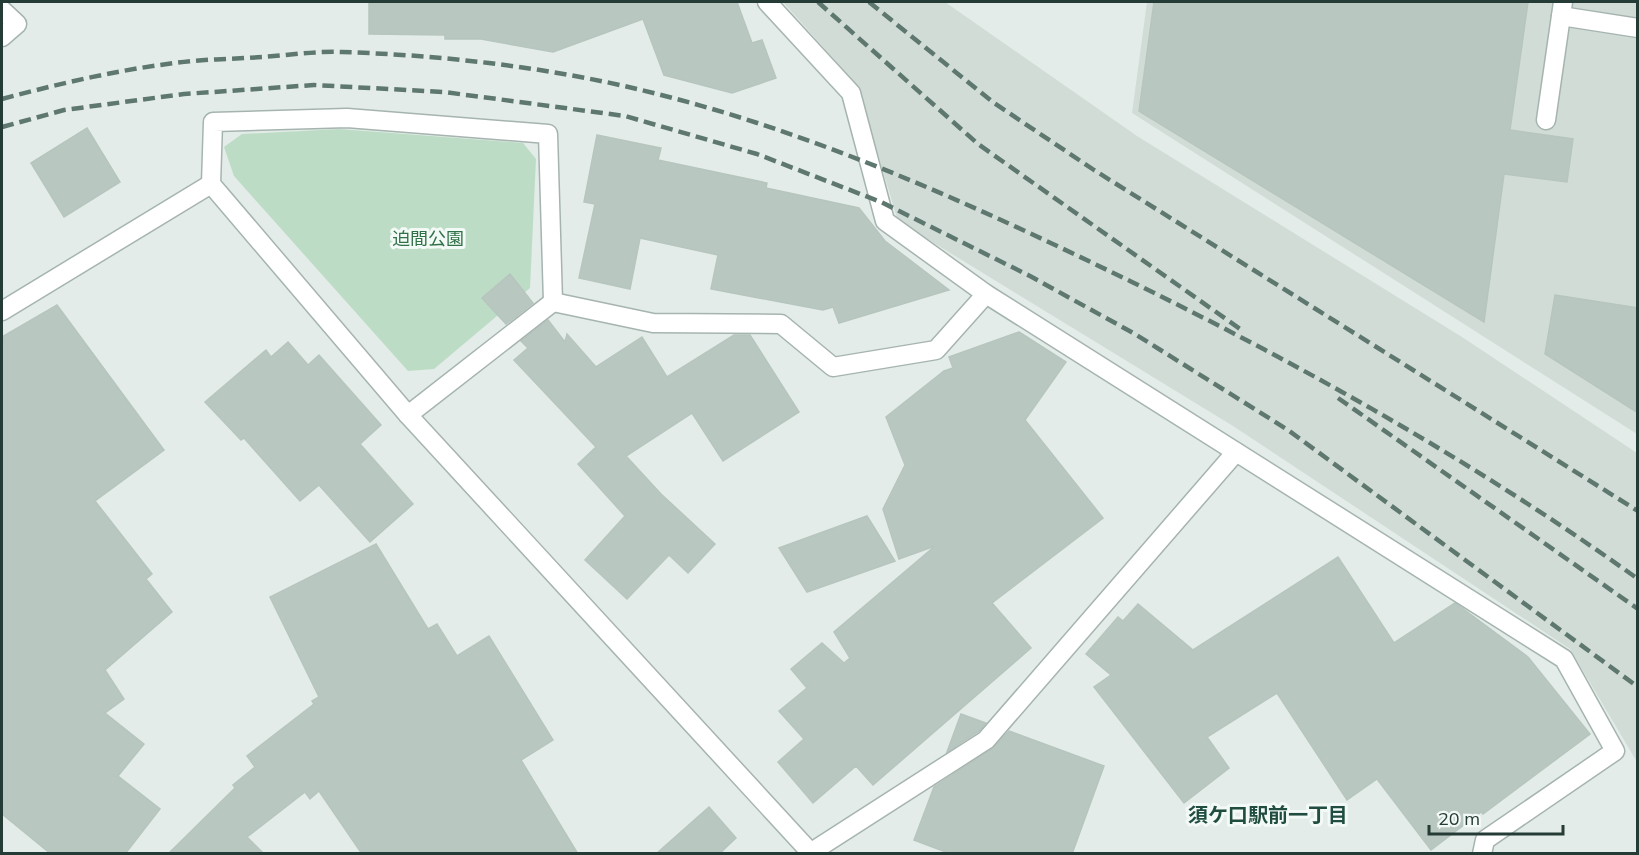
<svg xmlns="http://www.w3.org/2000/svg" width="1639" height="855" font-family="Mulish,'Noto Sans JP',sans-serif">
	<style>
		.built { fill: #d1dcd7 }
		.green { fill: #bddcc5 }
		.building { fill: #b9c7c1; stroke: #b6c5be; stroke-width: 1.5 }
		.lines { fill: none; stroke-linecap: round; stroke-linejoin: round }
		.lane-casing { stroke: #a6b4af; stroke-width: 21 }
		.street-casing { stroke: #a6b4af; stroke-width: 21 }
		.lane { stroke: #fff; stroke-width: 18 }
		.street { stroke: #fff; stroke-width: 18 }
		.rail { stroke: #5e7870; stroke-width: 4.5; stroke-dasharray: 12 6; stroke-linecap: butt }
		.labels { text-anchor: middle; dominant-baseline: central; stroke-width: 6; stroke-linejoin: round; paint-order: stroke }
		.park-label { font-size: 18px; fill: #307147; stroke: #f3f9f6 }
		.neighbourhood-label { font-size: 20px; font-weight: bold; fill: #214d41; stroke: #f3f9f6 }
	</style>
	<rect width="100%" height="100%" fill="#e3ece8"/>
	<g class="built">
		<path d="M783,2H945L1137,136L1462,337L1637,453V762L1570,649L1233,426L898,221L857,85Z"/>
		<path d="M1147,2H1637V434L1132,113Z"/>
	</g>
	<path class="green" d="M339,129L523,143L536,159L530,288L434,369L408,371L234,176L224,147L242,134Z"/>
	<g class="building">
		<path d="M369,2H737L752,43L762,40L776,78L732,93L664,75L643,19L553,52L481,39H445V35L369,34Z"/>
		<path d="M1154,2H1528L1510,130L1573,139L1567,182L1504,174L1484,322L1139,111Z"/>
		<path d="M87,128L120,182L64,217L31,163Z"/>
		<path d="M597,135L661,148L658,160L767,183L766,188L859,208L885,241L949,290L839,323L833,307L823,310L711,289L718,255L640,238L630,289L579,278L595,204L584,202Z"/>
		<path d="M510,274L533,303L506,324L482,298Z"/>
		<path d="M1555,295L1638,308V413L1545,354Z"/>
		<path d="M57,305L164,450L95,501L152,574L146,579L172,612L105,670L124,699L105,713L144,744L118,776L160,809L125,854H51L2,814V337Z"/>
		<path d="M548,320L565,342L567,334L596,367L642,337L667,377L734,335H750L799,412L723,461L692,413L626,456L661,494L715,544L688,573L669,555L627,599L585,560L625,516L578,464L596,447L514,360L528,348L521,341Z"/>
		<path d="M1019,332L1066,362L1025,420L1103,518L992,603L1031,648L873,785L856,766L813,803L778,762L804,739L779,711L807,688L791,669L822,643L844,663L850,658L834,632L935,546L899,559L883,509L905,465L886,417L944,371L953,368L949,357Z"/>
		<path d="M288,342L308,365L319,355L381,425L360,444L413,504L370,542L319,485L300,501L244,438L241,440L205,402L266,350L271,357Z"/>
		<path d="M867,516L895,561L807,592L779,548Z"/>
		<path d="M376,544L428,629L437,624L457,656L489,636L553,740L521,760L578,854H362L319,791L310,799L305,792L247,837L264,854H168L235,788L233,785L255,767L247,756L314,704L312,701L319,697L270,597Z"/>
		<path d="M1338,557L1394,643L1455,603L1528,657L1590,734L1483,814L1481,812L1431,850L1377,779L1347,800L1277,693L1207,737L1229,768L1184,803L1094,687L1111,675L1086,654L1118,617L1123,621L1138,604L1193,650Z"/>
		<path d="M961,714L986,723L979,731L947,752Z"/>
		<path d="M1009,731L1104,766L1072,854H951L914,840L934,787L992,749Z"/>
		<path d="M709,807L736,838L719,854H656Z"/>
	</g>
	<g class="lines">
		<defs>
			<g id="lane">
				<path d="M1561,16L1638,28"/>
				<path d="M1546,120L1563,2"/>
			</g>
			<g id="street">
				<path d="M767,2L851,93L885,221L986,294"/>
				<path d="M2,10L17,24L2,37"/>
				<path d="M211,184L213,122L347,118L548,134L553,302"/>
				<path d="M2,311L211,184L408,415L812,854"/>
				<path d="M408,415L553,302L653,323L781,324L833,367L936,350L986,294L1564,659L1615,751L1485,840L1482,854"/>
				<path d="M810,853L986,740L1236,452"/>
			</g>
		</defs>
		<use href="#lane" class="lane-casing"/>
		<use href="#street" class="street-casing"/>
		<use href="#lane" class="lane"/>
		<use href="#street" class="street"/>
		<g class="rail">
			<path d="M818,2L978,144L1243,331"/>
			<path d="M869,2L994,103L1094,170L1638,511"/>
			<path d="M2,99C58,84 117,70 175,63C204,59 234,59 263,57C289,55 316,51 342,52C439,55 547,67 641,90C813,131 976,206 1134,283C1309,369 1479,465 1638,579"/>
			<path d="M2,127L64,110L184,94L314,85L444,92L625,116L757,154L881,202L1030,276L1135,334L1288,430L1638,687"/>
			<path d="M1338,398L1638,609"/>
		</g>
	</g>
	<g class="labels">
		<g class="park-label">
			<text x="428" y="238">迫間公園</text>
		</g>
		<g class="neighbourhood-label">
			<text x="1268" y="814">須ケ口駅前一丁目</text>
		</g>
	</g>
	<rect width="1639" height="855" fill="none" stroke="#243c35" stroke-width="6"/>
	<path d="M1429 825v9h134v-9" fill="none" stroke="#243c35" stroke-width="3"/>
	<text x="1438" y="825" font-size="18" fill="#243c35" stroke="#f3f9f6" stroke-width="4.5" paint-order="stroke">20 m</text>
</svg>
